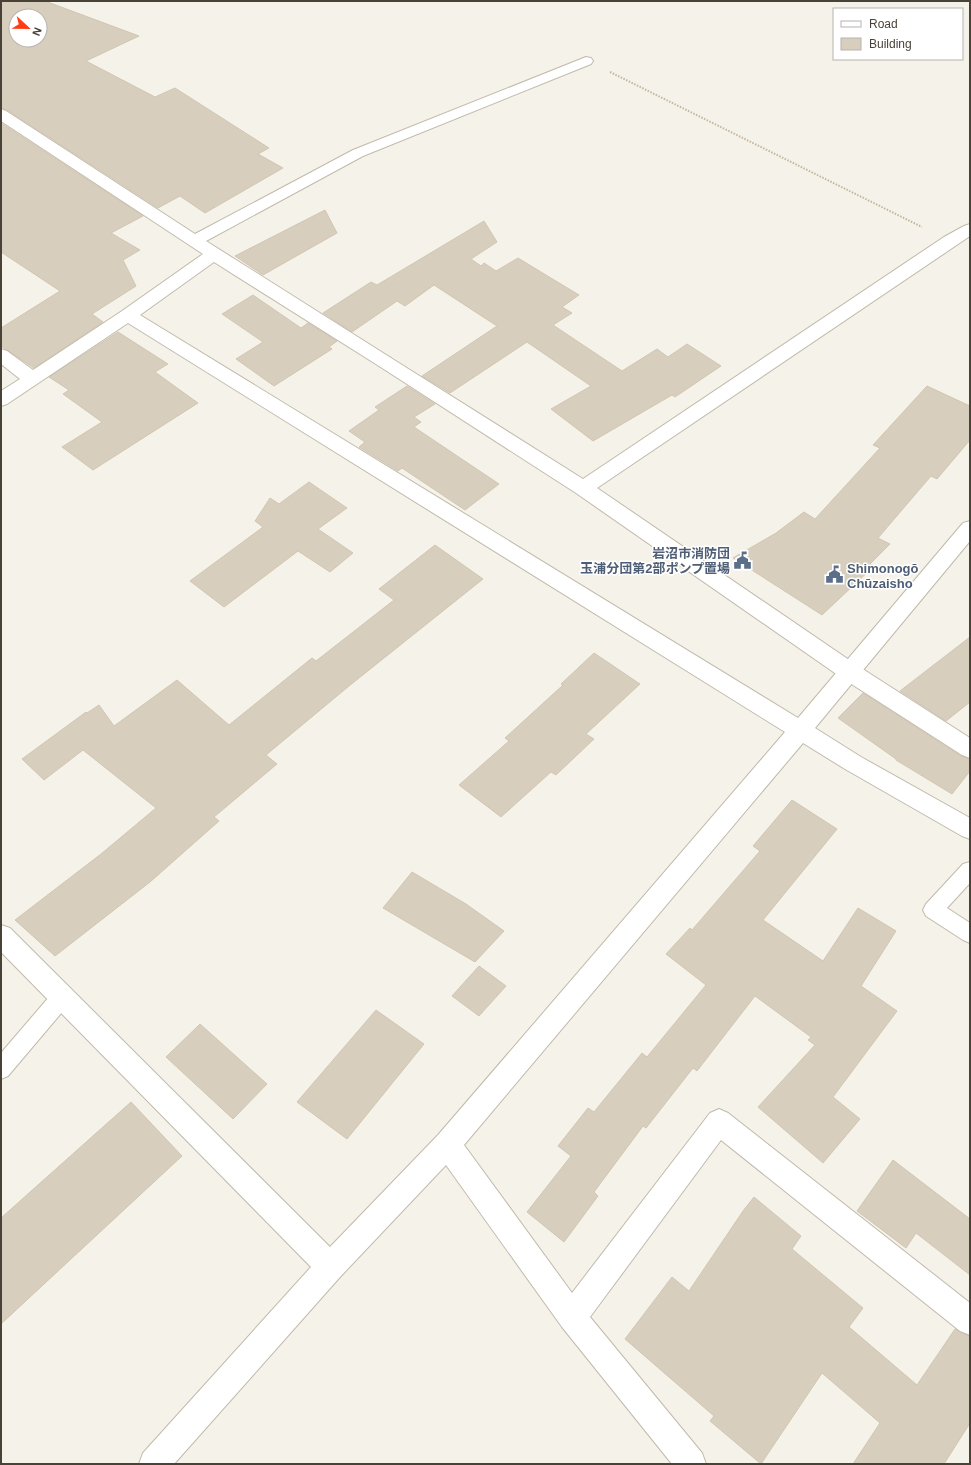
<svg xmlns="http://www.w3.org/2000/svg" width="971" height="1465" font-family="Helvetica,'Noto Sans JP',sans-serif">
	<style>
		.building { fill: #d7cebe; stroke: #d2c6b1; fill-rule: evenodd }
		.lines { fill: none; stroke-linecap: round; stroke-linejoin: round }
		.service-casing { stroke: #c1baab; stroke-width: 2 }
		.minor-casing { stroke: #c1baab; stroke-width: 2 }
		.tertiary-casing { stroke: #c1baab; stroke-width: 2 }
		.path { stroke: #c4b69c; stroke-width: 2; stroke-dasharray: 1.5 1.5; stroke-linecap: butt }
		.service { fill: #fff; fill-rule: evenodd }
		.minor { fill: #fff; fill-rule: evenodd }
		.tertiary { fill: #fff; fill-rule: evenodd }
		.labels { text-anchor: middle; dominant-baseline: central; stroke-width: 3; stroke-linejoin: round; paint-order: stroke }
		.service-label { font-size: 13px; font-weight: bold; fill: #4e5e75; stroke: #fff; text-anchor: end }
	</style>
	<rect width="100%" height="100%" fill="#f5f2e9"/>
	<g class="building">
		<path d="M1,1H45L139,36L86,61L155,97L175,88L269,148L258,154L283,168L205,213L180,196L158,208L7,110L1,108ZM16,16H40V40H16Z"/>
		<path d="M1,123L143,216L111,233L140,250L123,260L136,286L92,314L103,322L34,368L1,346V328L60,291L1,252Z"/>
		<path d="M325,210L337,233L263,275L235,256Z"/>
		<path d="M484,221L497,242L471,259L481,266L484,263L496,271L518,258L579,295L562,307L572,313L553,325L622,371L657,349L668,357L687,344L721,366L675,397L672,395L593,441L551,409L591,386L527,342L450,393L422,376L497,326L434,285L405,306L397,301L352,332L323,313L371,282L377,285Z"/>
		<path d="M253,295L301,328L308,323L337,341L329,347L332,349L274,386L236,359L263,342L222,314Z"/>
		<path d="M118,332L168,364L155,372L198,403L93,470L62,447L102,422L63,394L69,390L49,377Z"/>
		<path d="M407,386L435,404L414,417L421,422L414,427L499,484L465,510L402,468L398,471L359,447L365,442L349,431L379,410L375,407Z"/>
		<path d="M927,386L970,406V440L937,479L931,476L878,538L890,544L870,564L874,566L822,615L733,558L776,533L804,512L815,519L880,448L873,445Z"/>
		<path d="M309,482L347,508L318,529L353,553L330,572L298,551L224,607L190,581L263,527L255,521L270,498L279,504Z"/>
		<path d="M435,545L483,579L349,686L266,755L277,764L214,817L219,821L150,882L55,956L15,920L101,854L156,808L83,750L44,780L22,759L86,712L87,713L99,705L114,726L177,680L229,725L312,658L316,661L394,600L379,589Z"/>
		<path d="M970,637V702L946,721L900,691Z"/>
		<path d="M594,653L640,684L586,734L594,739L556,775L551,772L501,817L459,785L509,741L505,738L563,685L561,684Z"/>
		<path d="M863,693L961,756L970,759V771L952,794L896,760V759L838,718Z"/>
		<path d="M792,800L837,829L763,920L823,961L858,908L896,931L861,986L897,1011L833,1097L860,1119L823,1163L758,1107L815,1045L808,1040L811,1037L755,996L697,1071L693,1068L646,1128L643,1126L594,1192L598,1196L564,1242L527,1212L571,1156L558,1146L588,1108L594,1112L642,1053L647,1057L706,985L666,954L690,928L692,930L760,851L753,846Z"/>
		<path d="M412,872L466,904L504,931L475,962L383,908Z"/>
		<path d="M479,966L506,986L479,1016L452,996Z"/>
		<path d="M376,1010L424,1044L347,1139L297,1102Z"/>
		<path d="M200,1024L267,1084L233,1119L166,1057Z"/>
		<path d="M131,1102L182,1156L1,1324V1218Z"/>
		<path d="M893,1160L970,1219V1275L916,1233L906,1248L857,1211Z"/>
		<path d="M754,1197L801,1236L792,1249L863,1308L849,1327L917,1385L955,1329L970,1336V1423L944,1464H853L880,1423L822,1373L761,1464L710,1421L714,1416L625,1339L672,1277L689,1291L743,1211Z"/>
	</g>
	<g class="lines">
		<defs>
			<g id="service">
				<path d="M970,862V883L947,908L970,923V943L963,940L926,916L923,910L926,904L963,864Z"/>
				<path d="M62,988L69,990L72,997L69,1004L8,1076L1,1079V1053L55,990Z"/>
			</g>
			<path id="minor" d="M586,57L591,58L593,61L591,64L363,156L206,241L391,358L394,362L391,366L385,368L379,366L214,262L140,315L798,718L963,523L970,521V541L815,728L861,757L970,818V839L962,836L845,769L803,743L464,1145L572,1293L710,1113L719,1109L728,1113L970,1303V1335L960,1331L721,1140L590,1317L702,1453L706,1464H672L562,1327L446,1165L340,1277L174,1464H139L143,1453L311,1267L1,952V925L10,928L330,1247L438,1135L785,732L128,323L7,404L1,406V391L20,379L1,364V349L7,351L33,370L122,311L203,254L1,121V109L6,111L195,234L353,150Z"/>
			<path id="tertiary" d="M970,224V236L597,488L858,666L970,738V758L962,755L842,678L576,493L379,366L376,362L379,358L385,356L391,358L583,479L944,237L964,226Z"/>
		</defs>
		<use href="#service" class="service-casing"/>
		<use href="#minor" class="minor-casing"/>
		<use href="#tertiary" class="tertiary-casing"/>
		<path class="path" d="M610,72L922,227"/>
		<use href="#service" class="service"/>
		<use href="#minor" class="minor"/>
		<use href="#tertiary" class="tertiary"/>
	</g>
	<defs>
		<symbol id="civic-bare" viewBox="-9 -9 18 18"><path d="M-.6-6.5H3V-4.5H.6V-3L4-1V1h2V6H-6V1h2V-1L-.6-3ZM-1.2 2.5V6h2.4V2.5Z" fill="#5c6f8a" stroke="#fff" stroke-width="2.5" paint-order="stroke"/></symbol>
	</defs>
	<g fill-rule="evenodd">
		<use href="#civic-bare" x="730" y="548" width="25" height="25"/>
		<use href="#civic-bare" x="822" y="562" width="25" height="25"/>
	</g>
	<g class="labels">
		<g class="service-label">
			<text x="730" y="553">岩沼市消防団<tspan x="730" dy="15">玉浦分団第2部ポンプ置場</tspan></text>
			<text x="847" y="568" text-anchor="start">Shimonogō<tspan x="847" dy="15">Chūzaisho</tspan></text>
		</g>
	</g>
	<rect width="971" height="1465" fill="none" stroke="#494237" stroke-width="4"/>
	<rect x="833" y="8" width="130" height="52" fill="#ffffff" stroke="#b6b3af"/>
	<rect x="841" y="21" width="20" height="6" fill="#ffffff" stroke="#b6b3af"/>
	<text x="869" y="28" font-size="12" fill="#494237">Road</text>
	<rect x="841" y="38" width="20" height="12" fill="#d7cebe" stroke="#b6b3af"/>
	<text x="869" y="48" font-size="12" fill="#494237">Building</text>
	<g transform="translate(28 28) rotate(112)"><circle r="19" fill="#ffffff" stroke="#b6b3af"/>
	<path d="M0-3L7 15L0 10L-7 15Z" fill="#ff3c16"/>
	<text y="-6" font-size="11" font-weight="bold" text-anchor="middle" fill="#494237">N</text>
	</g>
</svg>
